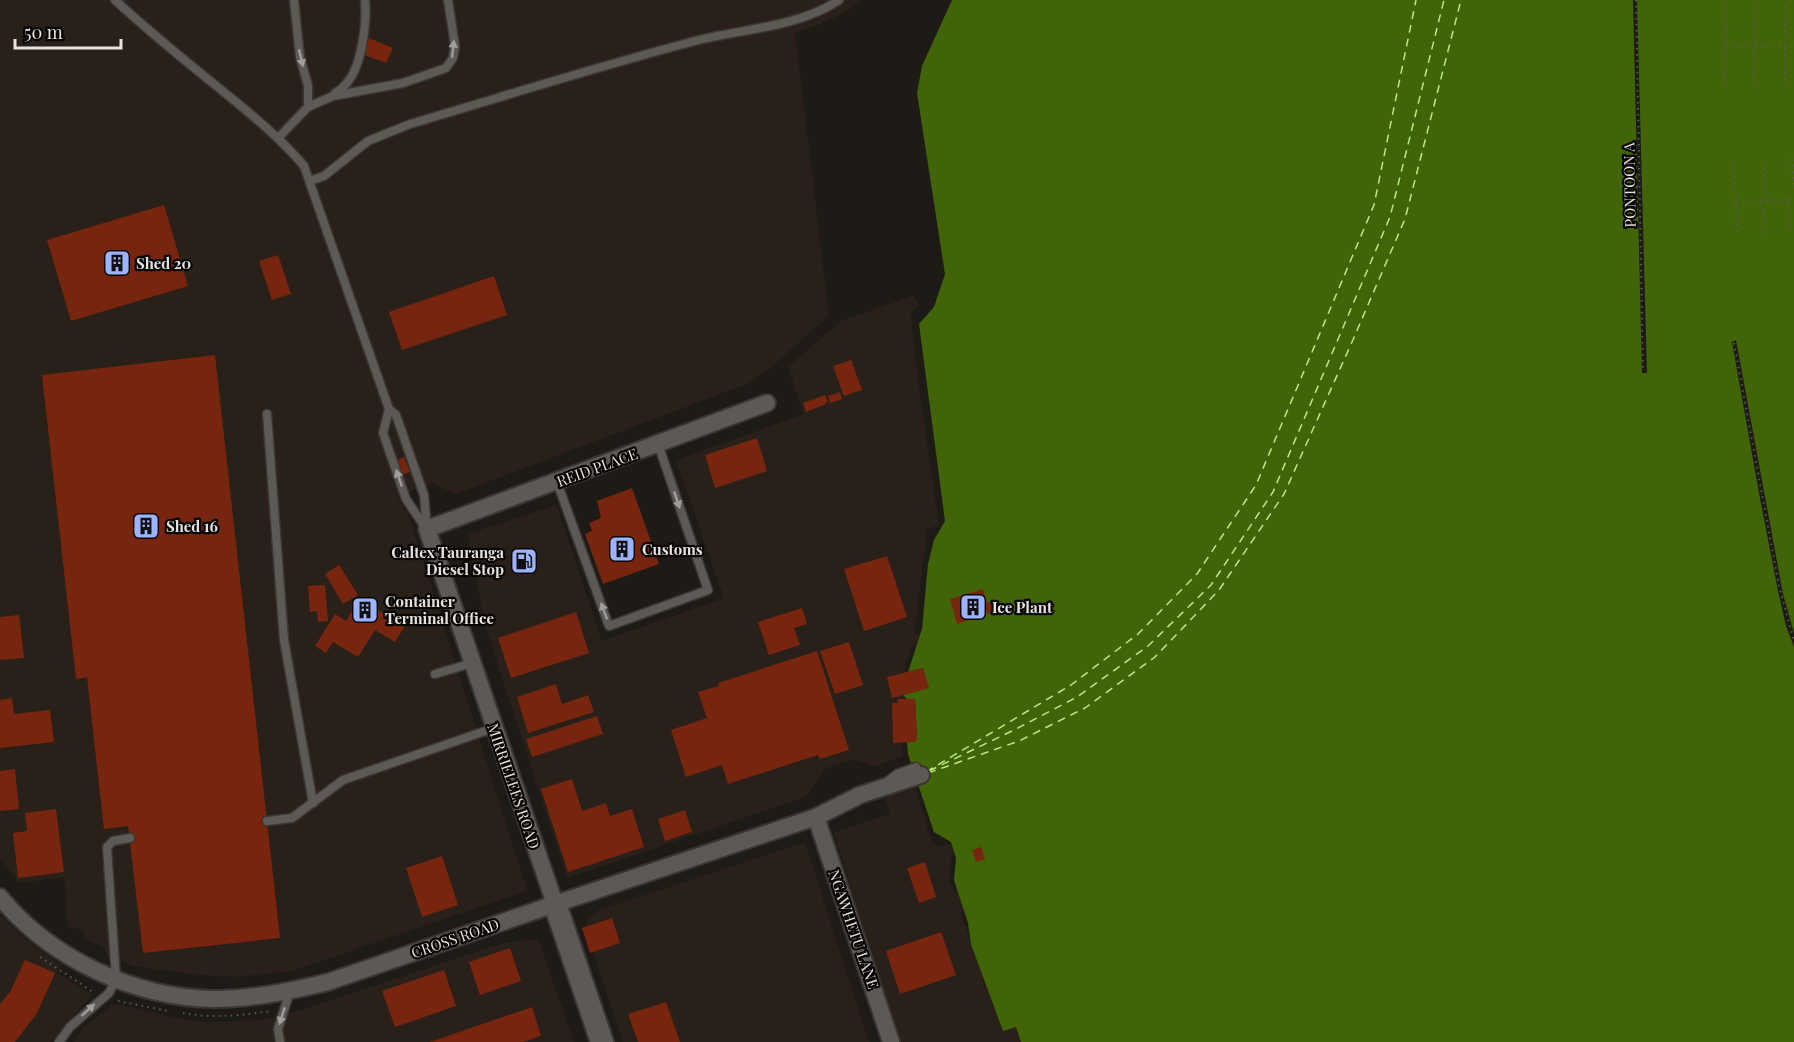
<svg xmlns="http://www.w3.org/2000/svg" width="1794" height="1042" font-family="'Playfair Display',serif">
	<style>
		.built { fill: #292119; fill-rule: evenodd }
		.water { fill: #426408 }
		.pier { fill: #1e1b17 }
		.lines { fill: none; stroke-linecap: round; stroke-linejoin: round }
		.ferry { stroke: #b9ec7e; stroke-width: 1.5; stroke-dasharray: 8 6; stroke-linecap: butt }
		.building { fill: #77250e }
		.service-casing { stroke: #393634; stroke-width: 11 }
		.minor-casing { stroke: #393634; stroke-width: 20 }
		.secondary-casing { stroke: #393634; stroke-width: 26 }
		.path { stroke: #5c5955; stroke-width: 2; stroke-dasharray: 1.5 4.5; stroke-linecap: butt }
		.service { stroke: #5d5954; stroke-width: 8 }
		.minor { stroke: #5d5954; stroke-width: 16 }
		.secondary { stroke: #5d5954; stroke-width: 22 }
		.oneway { fill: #a19e9a }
		.labels { text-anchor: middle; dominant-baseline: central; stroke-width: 4.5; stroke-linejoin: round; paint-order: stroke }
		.street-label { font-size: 15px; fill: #e5e2e0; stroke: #070605 }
		.poi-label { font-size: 15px; font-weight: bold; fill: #e5e2e0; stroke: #070605; text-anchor: start }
	</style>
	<rect width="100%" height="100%" fill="#1e1b17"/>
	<g class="built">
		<path d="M0,0H863L830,20L795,33L829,315L781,359L749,383L456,494L432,483L397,497L410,519L527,891L291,971L235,977L201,975L134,966L107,955L104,948L84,939V930L68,927L64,877L19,883L0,858Z"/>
		<path d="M912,296L917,299L919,306L911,312L917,374L939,525L927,529L914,635L949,626L960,632L911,646L904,672L923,668L929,688L915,699L917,739L914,742L902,743L903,756L874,766L854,759L826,768L805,797L567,878L484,621L468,534L556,505L602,641L724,598L676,460L804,414L788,367L841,321Z"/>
		<path d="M915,788L932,842L938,848L967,838V835L970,834L967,826L974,823L1007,920L1004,921L996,899L960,912L1003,1031L1016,1027L1021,1042H900L834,833L890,814L884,798ZM968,849L973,864L983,861L990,880L954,892L949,880L952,854Z"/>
		<path d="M805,842L869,1042H623L584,926L589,918L597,911Z"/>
		<path d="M0,915L24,938L60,965L57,973L92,995L51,1042H0Z"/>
		<path d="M538,939L574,1042H74L83,1028L112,1005L119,1004L172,1018L204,1022L260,1020L299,1011L503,943Z"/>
	</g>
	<path class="water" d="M952,0H1794V1042H1021L1016,1027L1003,1031L971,944L968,923L954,880L956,858L951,842L934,832L908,754L907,742H914L917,739L915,699H907L903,695L928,688L923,668L908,672L922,629L928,564L934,540L945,521L919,324L934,307L945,274L917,93L922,66Z"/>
	<g class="pier">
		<path d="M1633,0H1637L1647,373H1642Z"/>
		<path d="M1736,340L1783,594L1794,633V647L1786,626L1778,591L1759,493L1732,342Z"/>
	</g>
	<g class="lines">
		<g class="ferry">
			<path d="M929,771L1016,729L1077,697L1148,646L1211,585L1273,492L1390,217L1444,0"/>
			<path d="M926,772L1071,685L1138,634L1197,574L1256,485L1374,205L1416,0"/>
			<path d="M928,773L1019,741L1085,708L1155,657L1219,590L1284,494L1352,342L1405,219L1461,0"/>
		</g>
	</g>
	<g class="building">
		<path d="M369,38L393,48L386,63L362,54Z"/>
		<path d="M164,205L188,286L71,321L47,240Z"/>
		<path d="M278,255L291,294L272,300L259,261Z"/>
		<path d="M494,276L507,315L402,350L389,312Z"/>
		<path d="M215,355L280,938L143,953L128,826L104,829L87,677L76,679L42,375Z"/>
		<path d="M851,360L862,390L844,396L833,366Z"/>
		<path d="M840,392L842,399L830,403L828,396Z"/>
		<path d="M825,395L828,402L825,403L826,404L806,412L803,403Z"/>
		<path d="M757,438L767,471L715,488L705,455Z"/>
		<path d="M404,457L410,472L401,475L396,461Z"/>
		<path d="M632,488L659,564L603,584L585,534L592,531L589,523L601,518L597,501Z"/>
		<path d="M887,556L907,617L864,631L844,569Z"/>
		<path d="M339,565L358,595L343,604L325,574Z"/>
		<path d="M325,585L328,621L318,622L317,611L310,612L308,586Z"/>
		<path d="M983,589L987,603L992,601L995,611L957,624L950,599Z"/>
		<path d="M359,599L405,626L395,642L375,630L358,657L333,642L326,653L315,646L335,614L346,621Z"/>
		<path d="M802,608L807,624L794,628L800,645L769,655L758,622Z"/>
		<path d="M576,612L589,653L511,678L498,638Z"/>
		<path d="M19,615L24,658L0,660V617Z"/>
		<path d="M849,642L863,685L835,694L820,651Z"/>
		<path d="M817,651L849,750L820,759L818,755L728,784L722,765L686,777L671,730L707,718L698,692L719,686L718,683Z"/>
		<path d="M923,668L929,688L892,698L887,677Z"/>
		<path d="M556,684L562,704L588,695L594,712L528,733L517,697Z"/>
		<path d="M12,698L14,714L50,710L54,742L0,748V700Z"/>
		<path d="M898,699H915L917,739L914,742L893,743L892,703H898Z"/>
		<path d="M597,716L603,734L532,757L526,739Z"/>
		<path d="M15,769L19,809L0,811V771Z"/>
		<path d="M572,779L582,811L606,803L610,816L632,809L644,847L568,872L541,789Z"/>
		<path d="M56,809L64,872L18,878L13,833L27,831L25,813Z"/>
		<path d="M685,810L692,832L665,841L658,819Z"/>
		<path d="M981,847L985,859L976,862L972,850Z"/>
		<path d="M442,856L458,905L422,917L406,868Z"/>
		<path d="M925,862L936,897L919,903L907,868Z"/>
		<path d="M612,918L620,943L590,953L582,928Z"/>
		<path d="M941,932L956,975L900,994L886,951Z"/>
		<path d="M510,948L521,981L480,995L469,962Z"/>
		<path d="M25,960L55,973L37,1013L15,1042H0V1004L10,992Z"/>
		<path d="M444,970L456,1006L395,1027L382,991Z"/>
		<path d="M666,1002L680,1042H638L628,1014Z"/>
		<path d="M532,1007L541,1036L523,1042H430Z"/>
	</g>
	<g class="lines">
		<defs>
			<g id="service">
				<path d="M115,0C145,28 177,54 209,80C242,107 276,133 304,166L389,409L396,415L424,495L427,529"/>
				<path d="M294,0L300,57L308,86V107L333,96L403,83L446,68L453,58L455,46L448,0"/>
				<path d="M335,93C339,91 343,88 346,84C362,67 367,22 365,0"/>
				<path d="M278,138L308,107"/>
				<path d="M310,181L324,176L368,141L410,124C505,96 599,66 695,41C741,29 800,27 839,0"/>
				<path d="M389,409L383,433L406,499L425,527"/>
				<path d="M267,414L284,640L313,803"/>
				<path d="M557,482L609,626L708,590L658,444"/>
				<path d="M435,674L472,663"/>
				<path d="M888,781L897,774L916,767"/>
				<path d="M267,821L292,818L343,780L494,728"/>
				<path d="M59,1042L70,1027L109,993L116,979L107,847L113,841L130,838"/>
				<path d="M280,1042L278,1029L290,991"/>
			</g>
			<g id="minor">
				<path d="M816,817L891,1042"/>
				<path d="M0,897C51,959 135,998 214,999C253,999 291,991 328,982L555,904L816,817L860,795L921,775"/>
				<path d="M555,904L427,529L767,403"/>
			</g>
			<path id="secondary" d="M555,904L602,1042"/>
		</defs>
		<use href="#service" class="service-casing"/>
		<use href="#minor" class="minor-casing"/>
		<use href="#secondary" class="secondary-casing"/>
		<g class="path">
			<path d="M1636,0L1643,369"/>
			<path d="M1725,46L1794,47"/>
			<path d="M1725,86L1726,5"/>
			<path d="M1754,86L1755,6"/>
			<path d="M1785,86V6"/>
			<path d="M1792,159L1794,187"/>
			<path d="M1763,162L1766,202"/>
			<path d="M1733,164L1738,235"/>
			<path d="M1788,201L1790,231"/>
			<path d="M1762,202L1765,233"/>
			<path d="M1736,204L1794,199"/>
			<path d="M1734,343L1779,586L1794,641"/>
			<path d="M40,957L93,992"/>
			<path d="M118,1001L168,1011"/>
			<path d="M183,1013C213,1019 242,1015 272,1011"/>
		</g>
		<use href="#service" class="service"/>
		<use href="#minor" class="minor"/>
		<use href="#secondary" class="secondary"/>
	</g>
	<defs><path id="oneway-solid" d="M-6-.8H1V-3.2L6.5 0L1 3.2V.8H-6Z" transform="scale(1.5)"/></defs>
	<g class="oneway">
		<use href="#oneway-solid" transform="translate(453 49) rotate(-84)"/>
		<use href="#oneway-solid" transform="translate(301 58) rotate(77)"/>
		<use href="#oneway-solid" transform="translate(399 478) rotate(-109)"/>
		<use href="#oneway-solid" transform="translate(677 500) rotate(71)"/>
		<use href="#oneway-solid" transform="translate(604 611) rotate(-110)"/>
		<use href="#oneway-solid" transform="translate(88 1010) rotate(-42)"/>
		<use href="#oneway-solid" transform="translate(282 1016) rotate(108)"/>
	</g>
	<defs>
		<symbol id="building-square" viewBox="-11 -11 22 22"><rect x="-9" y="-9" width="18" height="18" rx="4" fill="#9eb3fd" stroke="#070605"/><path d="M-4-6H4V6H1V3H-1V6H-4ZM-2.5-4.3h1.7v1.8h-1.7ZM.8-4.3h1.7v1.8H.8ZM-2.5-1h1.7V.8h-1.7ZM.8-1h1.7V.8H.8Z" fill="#111"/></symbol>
		<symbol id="fuel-square" viewBox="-11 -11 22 22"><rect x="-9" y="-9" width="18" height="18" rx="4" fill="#9eb3fd" stroke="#070605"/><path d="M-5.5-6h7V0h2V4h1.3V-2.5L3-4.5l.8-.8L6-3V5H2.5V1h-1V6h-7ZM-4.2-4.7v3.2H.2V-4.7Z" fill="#111"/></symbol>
	</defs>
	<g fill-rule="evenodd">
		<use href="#building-square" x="102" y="248" width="30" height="30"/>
		<use href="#building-square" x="131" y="511" width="30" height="30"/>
		<use href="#building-square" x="607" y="534" width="30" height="30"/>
		<use href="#fuel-square" x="509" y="546" width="30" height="30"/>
		<use href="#building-square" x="958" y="592" width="30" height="30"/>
		<use href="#building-square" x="350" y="595" width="30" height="30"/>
	</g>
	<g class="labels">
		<g class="street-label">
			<text transform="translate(1629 185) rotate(-91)">PONTOON A</text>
			<text transform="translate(597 467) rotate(-20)">REID PLACE</text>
			<text transform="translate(514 786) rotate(71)">MIRRIELEES ROAD</text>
			<text transform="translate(854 929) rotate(71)">NGAWHETU LANE</text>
			<text transform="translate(455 938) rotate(-19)">CROSS ROAD</text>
		</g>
		<g class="poi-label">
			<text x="136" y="263">Shed 20</text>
			<text x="166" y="526">Shed 16</text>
			<text x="642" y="549">Customs</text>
			<text x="504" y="552" text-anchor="end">Caltex Tauranga<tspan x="504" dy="17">Diesel Stop</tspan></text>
			<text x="385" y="601">Container<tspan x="385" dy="17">Terminal Office</tspan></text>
			<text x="992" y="607">Ice Plant</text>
		</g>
	</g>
	<path d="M15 39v9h106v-9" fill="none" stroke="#e5e2e0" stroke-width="3"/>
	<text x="24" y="39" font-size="18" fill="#e5e2e0" stroke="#070605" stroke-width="4.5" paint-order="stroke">50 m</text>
</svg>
